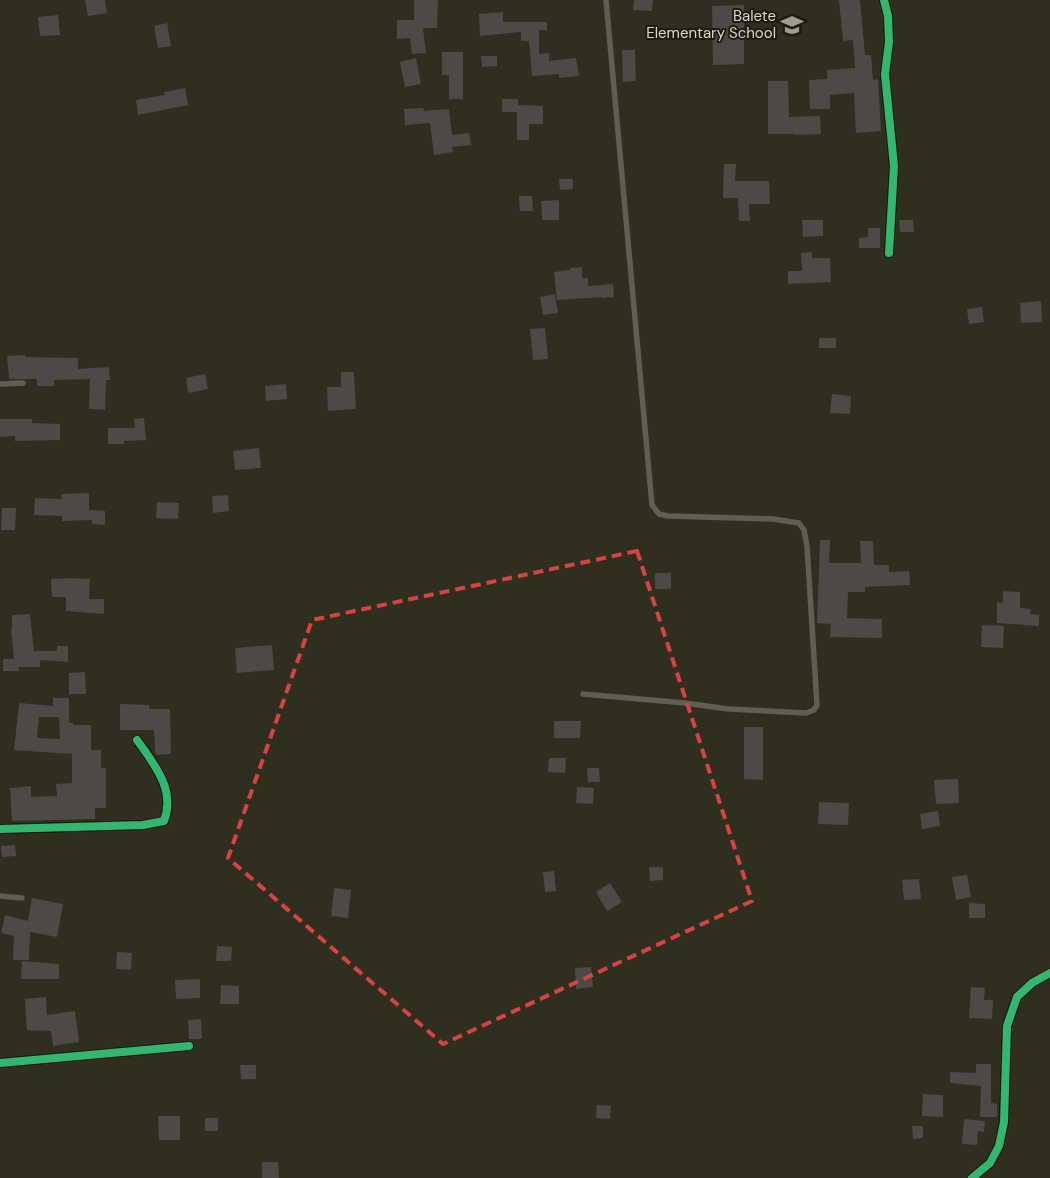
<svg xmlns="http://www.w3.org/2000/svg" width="1050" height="1178" font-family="'DM Sans',sans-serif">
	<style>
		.building { fill: #4d4947; fill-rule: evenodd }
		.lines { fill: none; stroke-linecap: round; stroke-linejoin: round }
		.service { stroke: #605e52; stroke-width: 5.5 }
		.minor { stroke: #605e52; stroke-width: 11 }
		.cycleway-casing { stroke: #1c1b0f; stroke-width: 11 }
		.cycleway { stroke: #33b770; stroke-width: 8 }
		.marked { fill: none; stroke: #d74340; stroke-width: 4; stroke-dasharray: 10 6; stroke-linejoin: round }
		.labels { text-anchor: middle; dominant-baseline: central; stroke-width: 4; stroke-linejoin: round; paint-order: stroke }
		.poi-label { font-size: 15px; fill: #dbdaca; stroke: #1c1b0f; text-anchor: end }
	</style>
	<rect width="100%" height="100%" fill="#2f2e1f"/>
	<g class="building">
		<path d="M85,0H105L107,13L88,16Z"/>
		<path d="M414,0H438L437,28H423L426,53L412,54L410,38L397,39V20H414Z"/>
		<path d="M634,0H653L652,11L633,10Z"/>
		<path d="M839,0H860L865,55H871L873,80L878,79L881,131L856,133L854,93L830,95V109H810L809,80L827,79V70L855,68L853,40L843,41Z"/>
		<path d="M744,5V64L713,65L712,6Z"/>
		<path d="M503,12V22H547V30H539V54L549,53V61L576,58L579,76L559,78V74L532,76L529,41H521V32L480,36L479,14Z"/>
		<path d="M58,15L60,35L40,36L38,17Z"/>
		<path d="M167,23L171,46L158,48L154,26Z"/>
		<path d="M622,50H635L636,81L623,82Z"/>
		<path d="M442,52H463V99H449V75H442Z"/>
		<path d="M481,56H497V66L482,67Z"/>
		<path d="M416,58L421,84L405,87L400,62Z"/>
		<path d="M768,81H788L789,117L820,116L821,134L795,135V134H768Z"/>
		<path d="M185,88L188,105L138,115L136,100L165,95L164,92Z"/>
		<path d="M502,99H518V105L543,106V124H529V140H517V112H502Z"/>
		<path d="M423,108L424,111L449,109L452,135L469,133L471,145L452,147L453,152L434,155L430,123L405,125L404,109Z"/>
		<path d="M724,164H736L735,181H769L770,204H749L750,221H739L738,198H723Z"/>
		<path d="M559,179H573V189L560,190Z"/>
		<path d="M519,196H532L533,211H520Z"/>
		<path d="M559,200V220H542L541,201Z"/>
		<path d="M802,220H823V236L803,237Z"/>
		<path d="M899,220H913L914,232H900Z"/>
		<path d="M868,228H880V248H859V238L868,237Z"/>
		<path d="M812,252V258H830L831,282L788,284V271H802L801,253Z"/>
		<path d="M582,267V278H588V286L613,284L614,297L602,298V297L557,300L554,272L570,270V268Z"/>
		<path d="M555,294L558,313L543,315L540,297Z"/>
		<path d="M1041,301L1042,322L1021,323L1020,303Z"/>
		<path d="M982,307L984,322L969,324L967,309Z"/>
		<path d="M545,328L548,359L533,360L530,329Z"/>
		<rect x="819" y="338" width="17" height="10"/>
		<path d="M25,355V357L78,358V369L109,367L110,380H106L105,410L89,409L90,379L54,380V386H37V379H9L7,356Z"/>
		<path d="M341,372H354L356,409L328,411L327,387H341Z"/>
		<path d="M205,374L208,389L188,393L186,378Z"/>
		<path d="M286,384L287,399L266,401L265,386Z"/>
		<path d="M832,394L851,396L850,414L830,413Z"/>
		<path d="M144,418L146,440L124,441V444H108V428H135L134,419Z"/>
		<path d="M0,419H32V423L60,424V440L15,441V436L0,437Z"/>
		<path d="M259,448L261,468L235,470L233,451Z"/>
		<path d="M89,493V510L105,511V525L92,524V520L62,521V516L34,515L35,498L62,499L61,494Z"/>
		<path d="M228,495L229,511L213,513L212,496Z"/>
		<path d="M157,502L179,503L178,519L156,518Z"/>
		<path d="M2,508H16L15,530H1Z"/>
		<path d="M820,540H830L829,563H861L860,541H873L874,565H889V572L909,571L910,585L865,587V592H848L847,618L882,619V638L830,637L831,624L817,623Z"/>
		<rect x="655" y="573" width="16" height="16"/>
		<path d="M70,578L90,579L89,599H104V614L66,611V597H52L51,579Z"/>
		<path d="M1003,591L1020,592V608L1031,609L1030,614L1039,615V626L997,623V602L1003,603Z"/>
		<path d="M30,614L34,651H57V646H68V662L40,660V667H19V671H3V659H14L11,628H12V615Z"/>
		<path d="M982,625L1004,626L1003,648L981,647Z"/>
		<path d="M272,645L274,670L237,673L235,648Z"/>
		<path d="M85,672L86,694H69V673Z"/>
		<path d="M53,698H69V723H73V725H91V750H101V768H106V808H95V819L12,821L10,788L31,786V797L57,796L56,784L72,783V754L14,750L19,703L53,706ZM39,717H59L60,739L37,738Z"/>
		<path d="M120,704L149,705V709H170L171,754L157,755L155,752L154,730H120Z"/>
		<path d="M554,721H581L580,738H554Z"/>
		<path d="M744,727H763V780L744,779Z"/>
		<path d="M549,758H566L565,773L548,772Z"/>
		<path d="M587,768H599L600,782H588Z"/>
		<path d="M958,779L959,803L936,804L934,780Z"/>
		<path d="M577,787L594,788L593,804L576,803Z"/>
		<path d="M819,802L849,803L848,825L818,824Z"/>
		<path d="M938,811L940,826L922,829L920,814Z"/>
		<path d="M15,845L16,856L2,857L1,846Z"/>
		<path d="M649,867H663V880L650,881Z"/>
		<path d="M554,871L556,891L545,892L543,872Z"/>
		<path d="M967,875L971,897L956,900L952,877Z"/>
		<path d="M919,879L921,899L904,900L902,880Z"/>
		<path d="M610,883L622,902L607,911L596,892Z"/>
		<path d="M334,888L351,890L348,918L331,916Z"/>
		<path d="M32,898L63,904L57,937L30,932L29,960H13L14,936L1,933L5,915L28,921Z"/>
		<path d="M969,903L985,904V918H969Z"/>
		<path d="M217,946L232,947L231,961H216Z"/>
		<path d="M117,952L132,953L131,970L116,969Z"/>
		<path d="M22,961L59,964V979H21Z"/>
		<path d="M591,967L593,987L576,989L575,968Z"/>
		<path d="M200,979V998L176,999L175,980Z"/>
		<path d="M221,985L239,986V1004H220Z"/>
		<path d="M971,987L985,988L984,1000H993L992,1019L969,1018Z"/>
		<path d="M46,997L47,1015L75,1011L79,1042L53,1046L51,1031L27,1030L25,999Z"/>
		<path d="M201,1019L202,1039H189L188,1020Z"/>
		<path d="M976,1064H991V1103L997,1104V1117H980L981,1086L950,1083V1072L976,1073Z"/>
		<path d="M240,1065H256V1079H241Z"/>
		<path d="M923,1094L943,1095V1117L922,1116Z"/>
		<path d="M597,1105L611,1106L610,1119L596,1118Z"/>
		<path d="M158,1116H180V1140H159Z"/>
		<rect x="205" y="1118" width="13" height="13"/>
		<path d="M964,1119L985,1121L984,1132L978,1131L977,1145L962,1144Z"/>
		<path d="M912,1126H923V1138L913,1139Z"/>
		<path d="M262,1162H278L279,1178H262Z"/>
	</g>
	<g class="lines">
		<g class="service">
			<path d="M0,384L23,383"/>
			<path d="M583,694L685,703L728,709L806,713L814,710L817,705L807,546L804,530L799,523L773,519L668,516L659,514L652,505L606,0"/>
			<path d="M0,896L22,898"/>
		</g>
		<g class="minor">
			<path d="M884,0L888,16L889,42L885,74L894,166L889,253"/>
			<path d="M0,829L143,825L164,821C176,790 154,764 137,740"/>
			<path d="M0,1063L189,1046"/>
			<path d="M972,1178L990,1163L999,1146L1004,1122L1007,1026L1017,997L1032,983L1050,973"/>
		</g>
		<defs>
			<g id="cycleway">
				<path d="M884,0L888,16L889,42L885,74L894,166L889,253"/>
				<path d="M0,829L143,825L164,821C176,790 154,764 137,740"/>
				<path d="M0,1063L189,1046"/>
				<path d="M972,1178L990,1163L999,1146L1004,1122L1007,1026L1017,997L1032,983L1050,973"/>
			</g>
		</defs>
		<use href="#cycleway" class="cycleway-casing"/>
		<use href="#cycleway" class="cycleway"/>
	</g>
	<path class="marked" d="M637,551L752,901L443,1044L228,858L312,620Z"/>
	<defs>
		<symbol id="school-bare" viewBox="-9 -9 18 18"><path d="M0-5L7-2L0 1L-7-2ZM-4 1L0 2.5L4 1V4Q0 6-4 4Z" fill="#9f9e8e" stroke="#1c1b0f" stroke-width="2.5" paint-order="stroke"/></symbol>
	</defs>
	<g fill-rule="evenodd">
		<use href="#school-bare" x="776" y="9" width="32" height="32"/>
	</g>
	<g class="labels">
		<g class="poi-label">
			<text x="776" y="16">Balete<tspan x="776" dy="17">Elementary School</tspan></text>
		</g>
	</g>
</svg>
